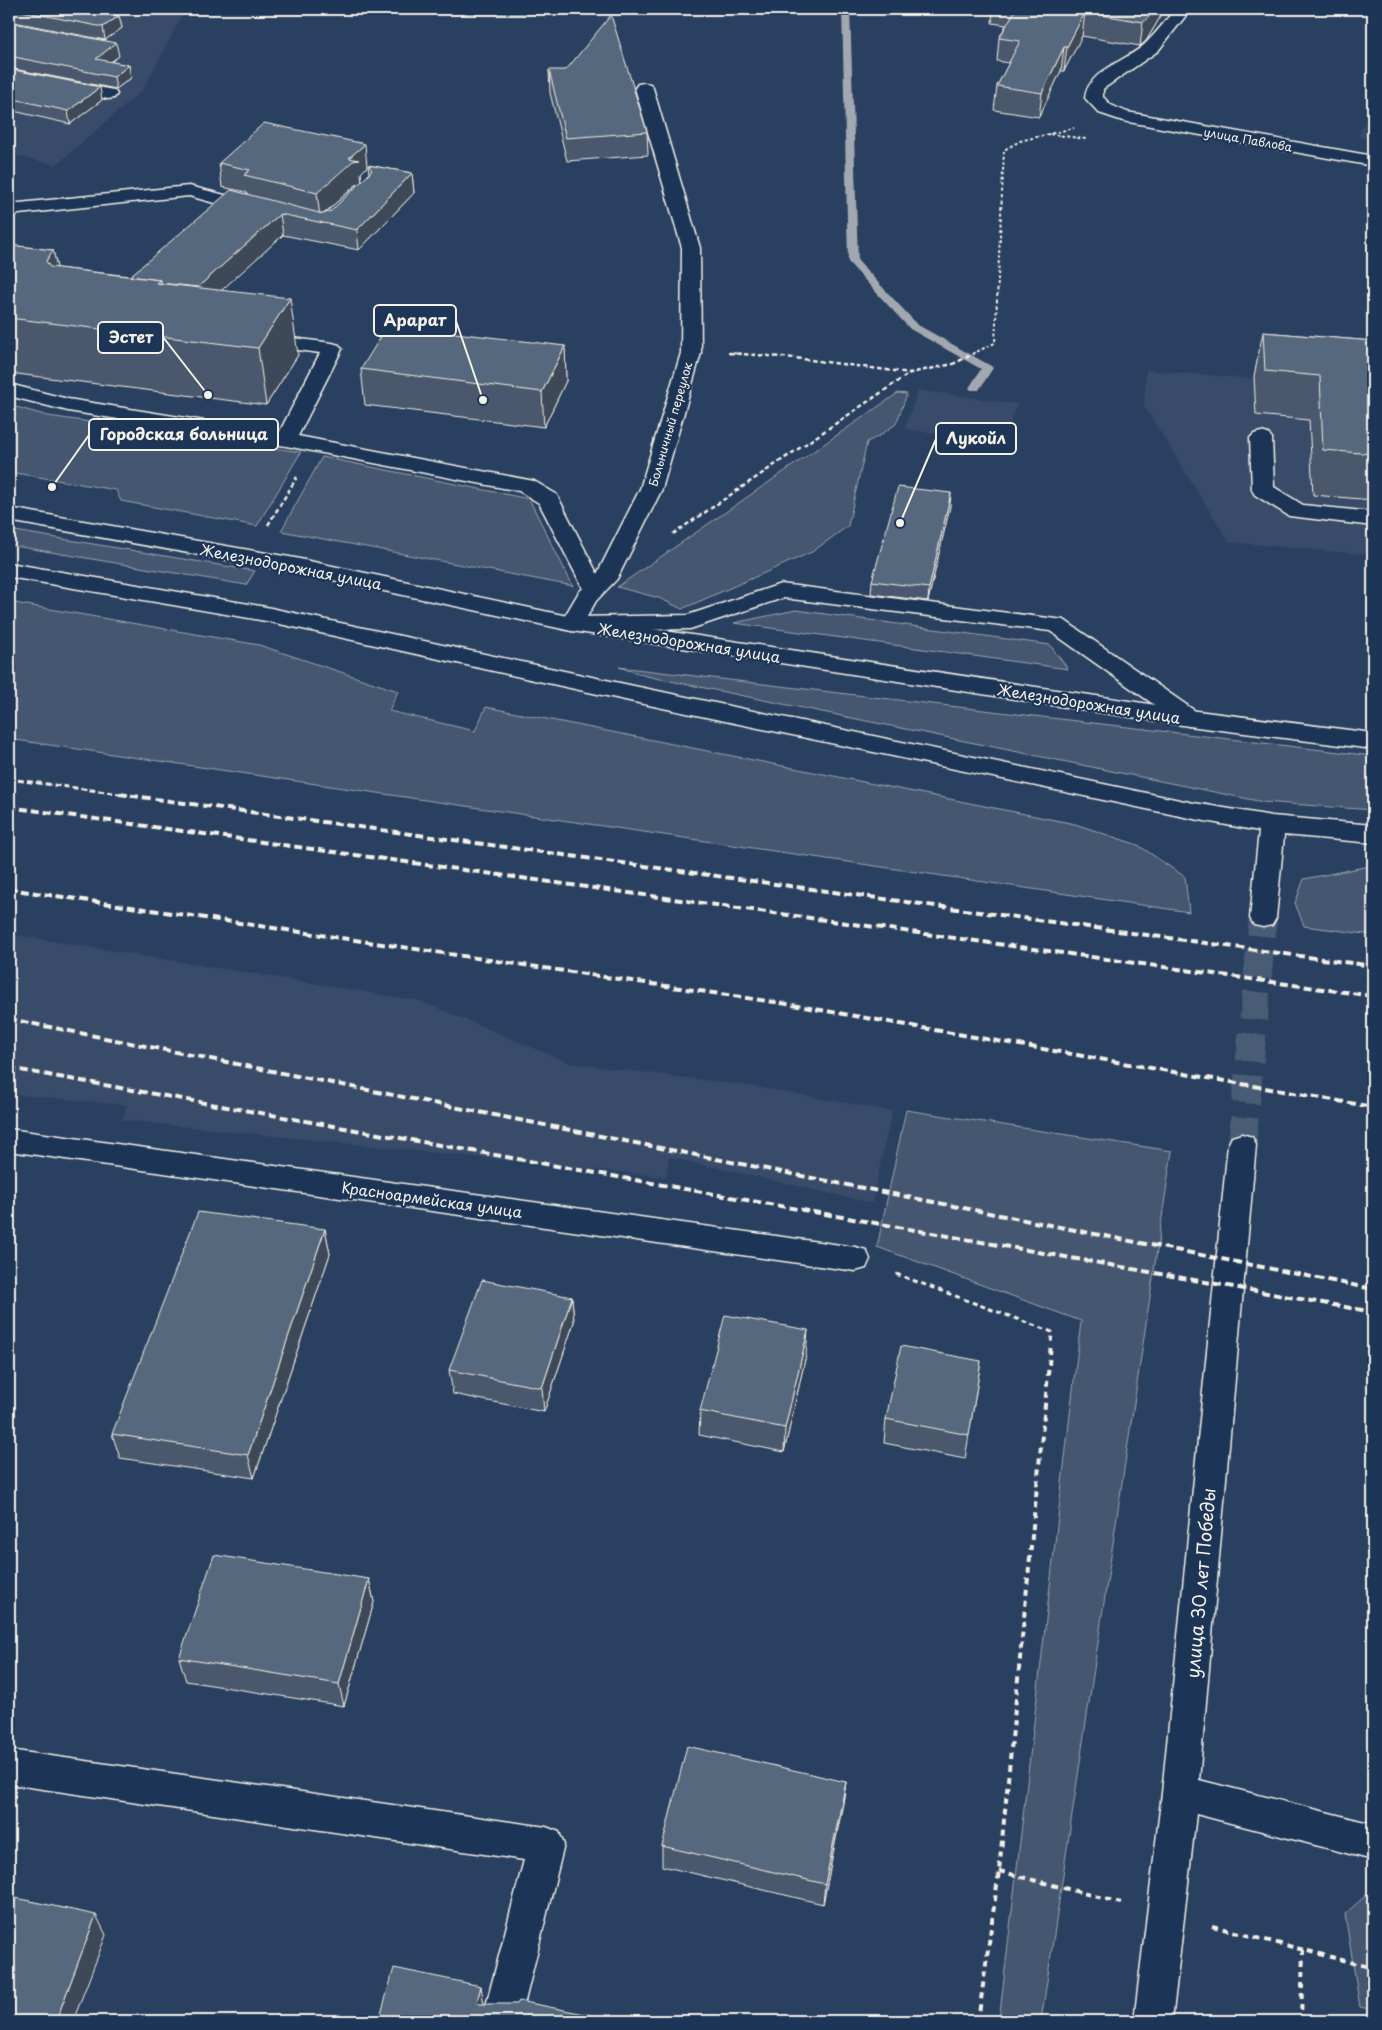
<svg xmlns="http://www.w3.org/2000/svg" width="1382" height="2030" font-family="'Playpen Sans',sans-serif">
	<style>
		.built { fill: #374c69 }
		.green { fill: #445771; stroke: #9ca4ac }
		.lines { fill: none; stroke-linecap: round; stroke-linejoin: round }
		.stream { fill: #a1a8b0; fill-rule: evenodd }
		.secondary-tunnel { stroke: #485b74; stroke-width: 28; stroke-dasharray: 28 14; stroke-linecap: butt }
		.lane-casing { stroke: #f4f1e8; stroke-width: 3 }
		.street-casing { stroke: #f4f1e8; stroke-width: 3 }
		.secondary-casing { stroke: #f4f1e8; stroke-width: 3 }
		.path-far3 { stroke: #f4f1e8; stroke-width: 2; stroke-dasharray: 3 2.5; stroke-linecap: butt }
		.path-far2 { stroke: #f4f1e8; stroke-width: 2.5; stroke-dasharray: 4.5 3; stroke-linecap: butt }
		.path-far1 { stroke: #f4f1e8; stroke-width: 3; stroke-dasharray: 5 4; stroke-linecap: butt }
		.path { stroke: #f4f1e8; stroke-width: 4; stroke-dasharray: 6 5; stroke-linecap: butt }
		.lane { fill: #1d3557; fill-rule: evenodd }
		.street { fill: #1d3557; fill-rule: evenodd }
		.secondary { fill: #1d3557; fill-rule: evenodd }
		.rail-far1 { stroke: #f4f1e8; stroke-width: 3; stroke-dasharray: 6 3; stroke-linecap: butt }
		.rail { stroke: #f4f1e8; stroke-width: 4; stroke-dasharray: 8 4; stroke-linecap: butt }
		.wall { fill: #4a596c; stroke: #f4f1e8; fill-rule: evenodd }
		.shaded-wall { fill: #3c4858; stroke: #f4f1e8 }
		.building { fill: #56677d; stroke: #f4f1e8 }
		.labels { text-anchor: middle; dominant-baseline: central; stroke-width: 4.5; stroke-linejoin: round; paint-order: stroke }
		.far-street-label { font-size: 12px; fill: #f4f1e8; stroke: #1d3557 }
		.street-label { font-size: 15px; fill: #f4f1e8; stroke: #1d3557 }
		.near-street-label { font-size: 18px; fill: #f4f1e8; stroke: #1d3557 }
		.leader { fill: none; stroke: #f4f1e8; stroke-width: 2 }
		.callout-dot { fill: #f4f1e8; stroke: #1d3557; stroke-width: 2 }
		.callout { fill: #1d3557; stroke: #f4f1e8; stroke-width: 2 }
		.callout-label { font-size: 16px; text-anchor: middle; font-weight: bold; fill: #f4f1e8 }
	</style>
	<rect width="100%" height="100%" fill="#2a4060"/>
	<filter id="ink" filterUnits="userSpaceOnUse"><feTurbulence type="fractalNoise" baseFrequency=".02" numOctaves="2"/><feDisplacementMap in="SourceGraphic" scale="10" xChannelSelector="R" yChannelSelector="G"/><feConvolveMatrix kernelMatrix="1 2 1 2 8 2 1 2 1" color-interpolation-filters="sRGB"/></filter>
	<g filter="url(#ink)">
		<g class="built">
			<path d="M9,9H156L183,14L143,90L56,165L9,154Z"/>
			<path d="M1373,100V140L1358,137Z"/>
			<path d="M1146,370L1254,379V376L1373,386V555L1229,542L1144,406Z"/>
			<path d="M918,390L1017,404L1004,443L904,429Z"/>
			<path d="M9,934L421,1001L569,1063L751,1086L892,1111L872,1203L669,1157L666,1177L122,1120L127,1105L9,1094Z"/>
		</g>
		<g class="green">
			<path d="M379,9H601L589,14L379,13Z"/>
			<path d="M898,393L907,394L896,424L879,436L867,442L848,526L812,552L682,609L659,598L617,587Z"/>
			<path d="M9,405L48,416L301,452L257,526L121,501L116,490L9,472Z"/>
			<path d="M322,457L529,499L573,586L281,531Z"/>
			<path d="M9,530L255,571L246,585L9,545Z"/>
			<path d="M9,602L259,645L398,691L389,711L475,731L486,707L1075,824L1138,845L1185,877L1189,912L9,739Z"/>
			<path d="M796,610L1050,645L1068,669L734,623Z"/>
			<path d="M619,667L1373,756V810L1263,802L646,676Z"/>
			<path d="M1364,867H1373V935L1304,926L1295,903L1304,879Z"/>
			<path d="M906,1110L1172,1151L1041,2021H999L1081,1321L877,1247Z"/>
			<path d="M1373,1889V2010L1360,2007L1345,1914Z"/>
		</g>
		<g class="lines">
			<path class="stream" d="M842,9H850L858,261L918,325L991,366L993,368L979,390H971L969,388L981,369L910,329L848,262Z"/>
			<path class="secondary-tunnel" d="M1242,1145L1263,918"/>
			<defs>
				<g id="lane">
					<path d="M9,69L108,89L114,90L117,94L114,98L108,99L9,79Z"/>
					<path d="M189,186L265,205L267,209L265,213L258,215L189,196L9,215V204Z"/>
					<path d="M260,334L332,343L339,345L342,349L298,436L534,481L556,494L559,499L605,589L602,594L594,596L586,594L539,503L519,491L286,446L68,411L9,396V384L68,399L279,433L320,353L253,344L250,340L253,336Z"/>
					<path d="M1261,432L1268,434L1272,438L1274,487L1303,505L1373,512V526L1289,516L1255,495L1252,490L1250,438L1254,434Z"/>
					<path d="M781,584L1064,620L1198,713L1201,718L1198,723L1189,726L1180,723L1050,631L783,598L690,629L577,631L569,629L565,624L569,619L577,617L688,615Z"/>
					<path d="M9,1750L546,1827L559,1832L564,1845L520,2021H482L524,1860L9,1784Z"/>
				</g>
				<g id="street">
					<path d="M1175,9H1191L1158,51L1103,89V97L1111,105L1127,112L1373,156V166L1123,121L1099,113L1085,98C1088,69 1129,61 1147,42C1157,32 1166,20 1175,9Z"/>
					<path d="M644,83L650,84L653,88L700,248L701,353L662,489L617,579L596,601L580,629L572,631L564,629L560,624L579,592L596,576L640,489L681,353L682,248L635,88L638,84Z"/>
					<path d="M9,1129L855,1247L866,1250L870,1259L866,1268L855,1271L9,1151Z"/>
				</g>
				<g id="secondary">
					<path d="M9,508L295,558L572,617L1189,710L1373,733V749L1189,726L572,631L295,572L9,521Z"/>
					<path d="M9,563L266,607L634,686L1194,803L1272,816L1373,825V843L1284,835L1276,918L1272,925L1263,927L1254,925L1250,918L1259,831L1194,819L634,702L266,621L9,577Z"/>
					<path d="M1242,1134L1252,1137L1256,1145L1199,1780L1373,1824V1860L1196,1814L1172,2021H1134L1162,1793L1228,1145L1232,1137Z"/>
				</g>
			</defs>
			<use href="#lane" class="lane-casing"/>
			<use href="#street" class="street-casing"/>
			<use href="#secondary" class="secondary-casing"/>
			<g class="path-far3">
				<path d="M1050,134L1086,139"/>
				<path d="M728,353L746,354"/>
				<path d="M972,354L995,343L1004,150L1020,141L1074,128"/>
			</g>
			<g class="path-far2">
				<path d="M729,353L795,358L910,373L953,364L975,353"/>
				<path d="M268,525L297,477"/>
				<path d="M673,534L910,373"/>
			</g>
			<path class="path-far1" d="M896,1274L1052,1332L1051,1345"/>
			<g class="path">
				<path d="M999,1871L1121,1903"/>
				<path d="M1212,1926L1373,1968"/>
				<path d="M978,2021L999,1871L1051,1344"/>
				<path d="M1301,2021L1303,1950"/>
			</g>
			<use href="#lane" class="lane"/>
			<use href="#street" class="street"/>
			<use href="#secondary" class="secondary"/>
			<path class="rail-far1" d="M9,779L128,795"/>
			<g class="rail">
				<path d="M119,794L1373,966"/>
				<path d="M9,807L1373,996"/>
				<path d="M9,889L781,1003L1373,1107"/>
				<path d="M9,1019L1373,1289"/>
				<path d="M9,1068L1373,1312"/>
			</g>
		</g>
		<g class="wall">
			<path d="M9,9H86L119,16L122,28L105,40L9,21Z"/>
			<path d="M986,9H1165L1146,41L1140,46L1082,36L1064,71H1061L1039,117L994,110L997,86L1009,63L997,61L999,38L1006,25L992,23L993,10Z"/>
			<path d="M9,22L119,56L111,62L129,65L131,78L116,89L9,68Z"/>
			<path d="M9,69L102,100L70,124L9,110Z"/>
			<path d="M549,70L647,132L648,155L567,161L550,93Z"/>
			<path d="M219,163L367,167L361,173L362,182L369,174L368,165L412,173L414,193L359,250L283,235L221,290L298,355L266,405L9,373V245L53,250L57,268L130,276L247,194L246,192L222,187ZM359,184L331,211L325,213L356,185Z"/>
			<path d="M1263,332L1373,341V500L1313,495L1309,420L1256,415L1254,376Z"/>
			<path d="M565,346L566,381L544,427L365,405L361,369Z"/>
			<path d="M950,506L928,601L871,594L872,581Z"/>
			<path d="M325,1229L330,1254L254,1478L120,1458L112,1434Z"/>
			<path d="M572,1297L574,1322L544,1412L453,1394L449,1370Z"/>
			<path d="M806,1355L784,1452L699,1435L700,1411Z"/>
			<path d="M981,1361L965,1459L884,1443L886,1419Z"/>
			<path d="M369,1579L374,1602L344,1706L186,1681L179,1658Z"/>
			<path d="M846,1782L843,1803L823,1904L662,1866V1846Z"/>
		</g>
		<g class="shaded-wall">
			<path d="M1154,9H1165L1146,41L1140,46L1143,22Z"/>
			<path d="M1085,12L1082,36L1064,71L1067,47Z"/>
			<path d="M119,16L122,28L105,40L103,27Z"/>
			<path d="M116,43L119,56L98,71L96,59Z"/>
			<path d="M1064,47L1061,71L1039,117L1042,93Z"/>
			<path d="M129,65L131,78L116,89L114,77Z"/>
			<path d="M100,87L102,100L70,124L68,111Z"/>
			<path d="M365,144L367,167L361,173L362,183L356,185L320,217L317,193L349,158Z"/>
			<path d="M412,173L414,193L359,250L357,230Z"/>
			<path d="M280,214L283,235L184,324L180,303Z"/>
			<path d="M53,250L66,306L46,261Z"/>
			<path d="M290,298L298,355L266,405L258,348Z"/>
			<path d="M565,346L566,381L544,427L542,392Z"/>
			<path d="M951,493L950,506L928,601L929,588Z"/>
			<path d="M325,1229L330,1254L254,1478L248,1455Z"/>
			<path d="M572,1297L574,1322L544,1412L542,1388Z"/>
			<path d="M808,1330L806,1355L784,1452L785,1428Z"/>
			<path d="M369,1579L374,1602L344,1706L339,1684Z"/>
			<path d="M846,1782L843,1803L823,1904L825,1884Z"/>
			<path d="M96,1915L106,1935L73,2021H56Z"/>
			<path d="M481,1986L484,2005L480,2021L477,2001Z"/>
		</g>
		<g class="building">
			<path d="M11,9H86L119,16L103,27Z"/>
			<path d="M1016,9H1154L1149,17L1143,22L1085,12L1067,47H1064L1042,93L997,86L1020,41L999,38Z"/>
			<path d="M611,15L647,132L566,138L549,70H566Z"/>
			<path d="M9,22L116,43L96,59L129,65L114,77L9,56Z"/>
			<path d="M9,69L100,87L68,111L9,98Z"/>
			<path d="M264,123L365,144L349,158L359,160L353,161L317,193L244,175L250,170L219,163Z"/>
			<path d="M368,165L412,173L357,230L280,214L198,287L160,283V280L130,276L231,190L323,214L331,211L368,175L372,170Z"/>
			<path d="M9,245L53,250L46,261L50,267L160,280L156,283L290,298L258,348L9,318Z"/>
			<path d="M388,325L565,346L542,392L361,369Z"/>
			<path d="M1263,332L1373,341V454L1323,450L1320,376L1265,371Z"/>
			<path d="M898,487L951,493L929,588L872,581Z"/>
			<path d="M198,1212L325,1229L248,1455L112,1434Z"/>
			<path d="M482,1280L572,1297L542,1388L449,1370Z"/>
			<path d="M725,1315L808,1330L785,1428L700,1411Z"/>
			<path d="M901,1346L981,1361L969,1435L886,1419Z"/>
			<path d="M214,1555L369,1579L339,1684L179,1658Z"/>
			<path d="M687,1746L846,1782L825,1884L662,1846Z"/>
			<path d="M16,1898L96,1915L56,2021H16L9,2020V1915Z"/>
			<path d="M394,1968L481,1986L477,2001L478,2004H517L519,2001L620,2021H379Z"/>
		</g>
	</g>
	<g class="labels">
		<g class="far-street-label">
			<text transform="translate(1248 139) rotate(10)">улица Павлова</text>
			<text transform="translate(670 424) rotate(-74)">Больничный переулок</text>
		</g>
		<g class="street-label">
			<text transform="translate(291 566) rotate(11)">Железнодорожная улица</text>
			<text transform="translate(689 642) rotate(9)">Железнодорожная улица</text>
			<text transform="translate(1089 703) rotate(9)">Железнодорожная улица</text>
			<text transform="translate(432 1199) rotate(8)">Красноармейская улица</text>
		</g>
		<g class="near-street-label">
			<text transform="translate(1200 1583) rotate(-85)">улица 30 лет Победы</text>
		</g>
	</g>
	<path class="leader" d="M483 400L456 321M208 395L163 337M52 487L89 435M900 523L936 439"/>
	<g class="callout-dot">
		<circle cx="483" cy="400" r="5"/>
		<circle cx="208" cy="395" r="5"/>
		<circle cx="52" cy="487" r="5"/>
		<circle cx="900" cy="523" r="5"/>
	</g>
	<g class="callout">
		<rect x="374" y="305" width="82" height="31" rx="5"/>
		<rect x="98" y="322" width="65" height="31" rx="5"/>
		<rect x="89" y="419" width="189" height="31" rx="5"/>
		<rect x="936" y="423" width="80" height="31" rx="5"/>
	</g>
	<g class="callout-label">
		<text x="415" y="326">Арарат</text>
		<text x="131" y="343">Эстет</text>
		<text x="184" y="440">Городская больница</text>
		<text x="976" y="444">Лукойл</text>
	</g>
	<rect width="1382" height="2030" fill="none" stroke="#1d3557" stroke-width="30"/>
	<rect x="15" y="15" width="1352" height="2000" fill="none" stroke="#f4f1e8" stroke-width="2" filter="url(#ink)"/>
</svg>
